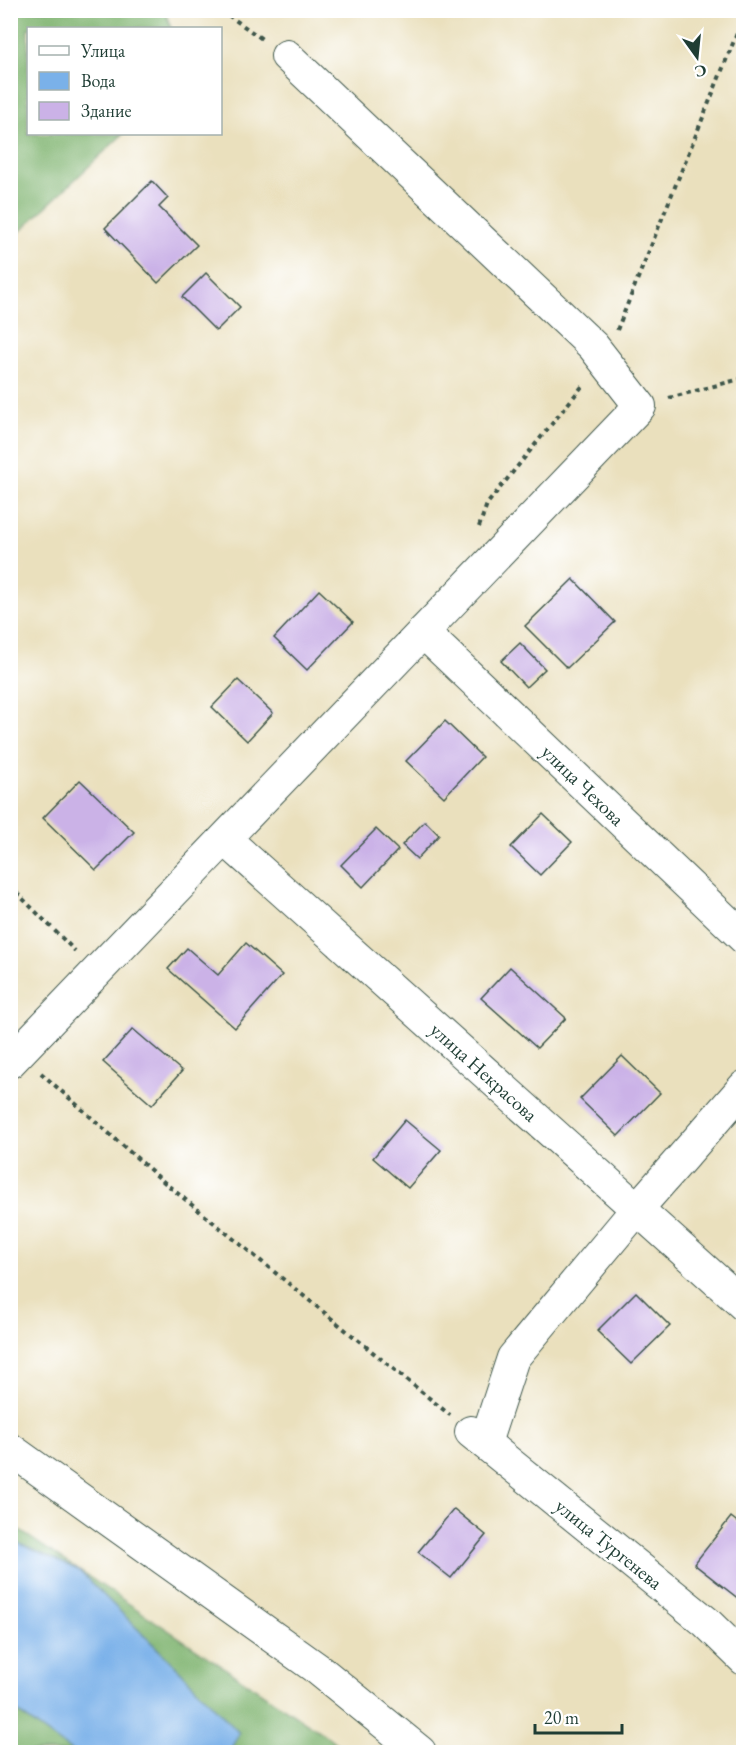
<svg xmlns="http://www.w3.org/2000/svg" width="754" height="1763" font-family="'EB Garamond',serif">
	<style>
		.forest { fill: #7fb46f; stroke: #4f7852; stroke-width: 1.5 }
		.water { fill: #7ab1e9; stroke: #4c778e; stroke-width: 1.5 }
		.building { fill: #cbb2e7 }
		.lines { fill: none; stroke-linecap: round; stroke-linejoin: round }
		.minor-casing { stroke: #3d5549; stroke-width: 34 }
		.path { stroke: #3d5549; stroke-width: 4; stroke-dasharray: 4.5 4.5; stroke-linecap: butt }
		.minor { stroke: #fff; stroke-width: 32 }
		.labels { text-anchor: middle; dominant-baseline: central; stroke-width: 4.5; stroke-linejoin: round; paint-order: stroke }
		.street-label { font-size: 20px; fill: #1f3d34; stroke: #fff }
	</style>
	<rect width="100%" height="100%" fill="#fff"/>
	<filter id="ink" filterUnits="userSpaceOnUse"><feTurbulence type="fractalNoise" baseFrequency=".0167" numOctaves="2"/><feDisplacementMap in="SourceGraphic" scale="12" xChannelSelector="R" yChannelSelector="G"/><feConvolveMatrix kernelMatrix="1 2 1 2 8 2 1 2 1" color-interpolation-filters="sRGB"/></filter>
	<filter id="wash" filterUnits="userSpaceOnUse"><feTurbulence type="fractalNoise" baseFrequency=".008" numOctaves="4" result="noise"/><feDisplacementMap in="SourceGraphic" scale="24" xChannelSelector="R" yChannelSelector="G"/><feGaussianBlur stdDeviation="1.35" result="paint"/><feColorMatrix in="noise" values="0 0 0 0 0 0 0 0 0 0 0 0 0 0 0 0 0 1.4 0 .05"/><feComposite in="paint" operator="in"/></filter>
	<g filter="url(#wash)">
		<rect width="100%" height="100%" fill="#eae0bd"/>
		<g class="forest">
			<path d="M11,10L165,11L171,28H28V134H123L11,240Z"/>
			<path d="M10,1524L350,1752H229L239,1733L182,1673L78,1570L11,1540Z"/>
			<path d="M10,1707L73,1752H11Z"/>
		</g>
		<path class="water" d="M11,1540L78,1570L182,1673L239,1733L229,1752H73L11,1707Z"/>
		<g id="blocks">
			<g class="building">
				<path d="M152,181L168,198L159,207L197,245L158,283L105,228Z"/>
				<path d="M206,273L240,307L216,331L182,297Z"/>
				<path d="M573,579L615,622L567,668L525,626Z"/>
				<path d="M319,590L353,622L307,670L274,638Z"/>
				<path d="M520,643L545,669L526,687L501,661Z"/>
				<path d="M238,680L273,713L247,741L212,707Z"/>
				<path d="M445,721L482,757L444,797L406,761Z"/>
				<path d="M80,780L134,832L96,870L43,818Z"/>
				<path d="M543,814L572,842L540,875L511,847Z"/>
				<path d="M425,821L439,835L417,859L402,845Z"/>
				<path d="M376,829L398,850L363,887L341,865Z"/>
				<path d="M246,943L282,975L235,1028L168,969L187,948L218,975Z"/>
				<path d="M510,967L566,1018L537,1048L481,998Z"/>
				<path d="M133,1029L182,1071L152,1105L103,1062Z"/>
				<path d="M622,1056L660,1093L618,1136L580,1099Z"/>
				<path d="M405,1120L441,1150L408,1188L373,1158Z"/>
				<path d="M636,1292L670,1326L631,1364L597,1331Z"/>
				<path d="M454,1509L486,1535L451,1578L418,1552Z"/>
				<path d="M731,1517L744,1527V1603L694,1564Z"/>
			</g>
		</g>
	</g>
	<g filter="url(#ink)">
		<use href="#blocks" fill-opacity="0" stroke="#3d5549" stroke-width="1.5"/>
		<g class="lines">
			<defs>
				<g id="minor">
					<path d="M423,632L744,938"/>
					<path d="M225,839L744,1305"/>
					<path d="M10,1062L640,406L593,346L287,56"/>
					<path d="M471,1432L706,1622L744,1659"/>
					<path d="M485,1443L513,1358L637,1209L744,1087"/>
					<path d="M10,1449L319,1670L420,1752"/>
				</g>
			</defs>
			<use href="#minor" class="minor-casing"/>
			<g class="path">
				<path d="M221,10L262,39"/>
				<path d="M617,330L744,16"/>
				<path d="M669,398L744,378"/>
				<path d="M479,527L487,504L584,384"/>
				<path d="M10,886L75,951"/>
				<path d="M41,1073L165,1183L450,1415"/>
			</g>
			<use href="#minor" class="minor"/>
		</g>
	</g>
	<g class="labels">
		<g class="street-label">
			<text transform="translate(583 785) rotate(44)">улица Чехова</text>
			<text transform="translate(484 1072) rotate(42)">улица Некрасова</text>
			<text transform="translate(609 1544) rotate(39)">улица Тургенева</text>
		</g>
	</g>
	<rect width="754" height="1763" fill="none" stroke="#fff" stroke-width="36"/>
	<rect x="27" y="27" width="195" height="108" fill="#ffffff" stroke="#a5b1ae" stroke-width="1.5"/>
	<rect x="39" y="46" width="30" height="9" fill="#ffffff" stroke="#a5b1ae" stroke-width="1.5"/>
	<text x="81" y="57" font-size="18" fill="#1f3d34">Улица</text>
	<rect x="39" y="72" width="30" height="18" fill="#7ab1e9" stroke="#a5b1ae" stroke-width="1.5"/>
	<text x="81" y="87" font-size="18" fill="#1f3d34">Вода</text>
	<rect x="39" y="102" width="30" height="18" fill="#cbb2e7" stroke="#a5b1ae" stroke-width="1.5"/>
	<text x="81" y="117" font-size="18" fill="#1f3d34">Здание</text>
	<g transform="translate(697 57) rotate(165)" stroke="#ffffff" stroke-width="4.5" paint-order="stroke">
	<path d="M0-4.5L10 22L0 15L-10 22Z" fill="#1f3d34"/>
	<text y="-9" font-size="16" font-weight="bold" text-anchor="middle" fill="#1f3d34">С</text>
	</g>
	<path d="M535 1724v9h87v-9" fill="none" stroke="#1f3d34" stroke-width="3"/>
	<text x="544" y="1724" font-size="18" fill="#1f3d34" stroke="#ffffff" stroke-width="4.5" paint-order="stroke">20 m</text>
</svg>
